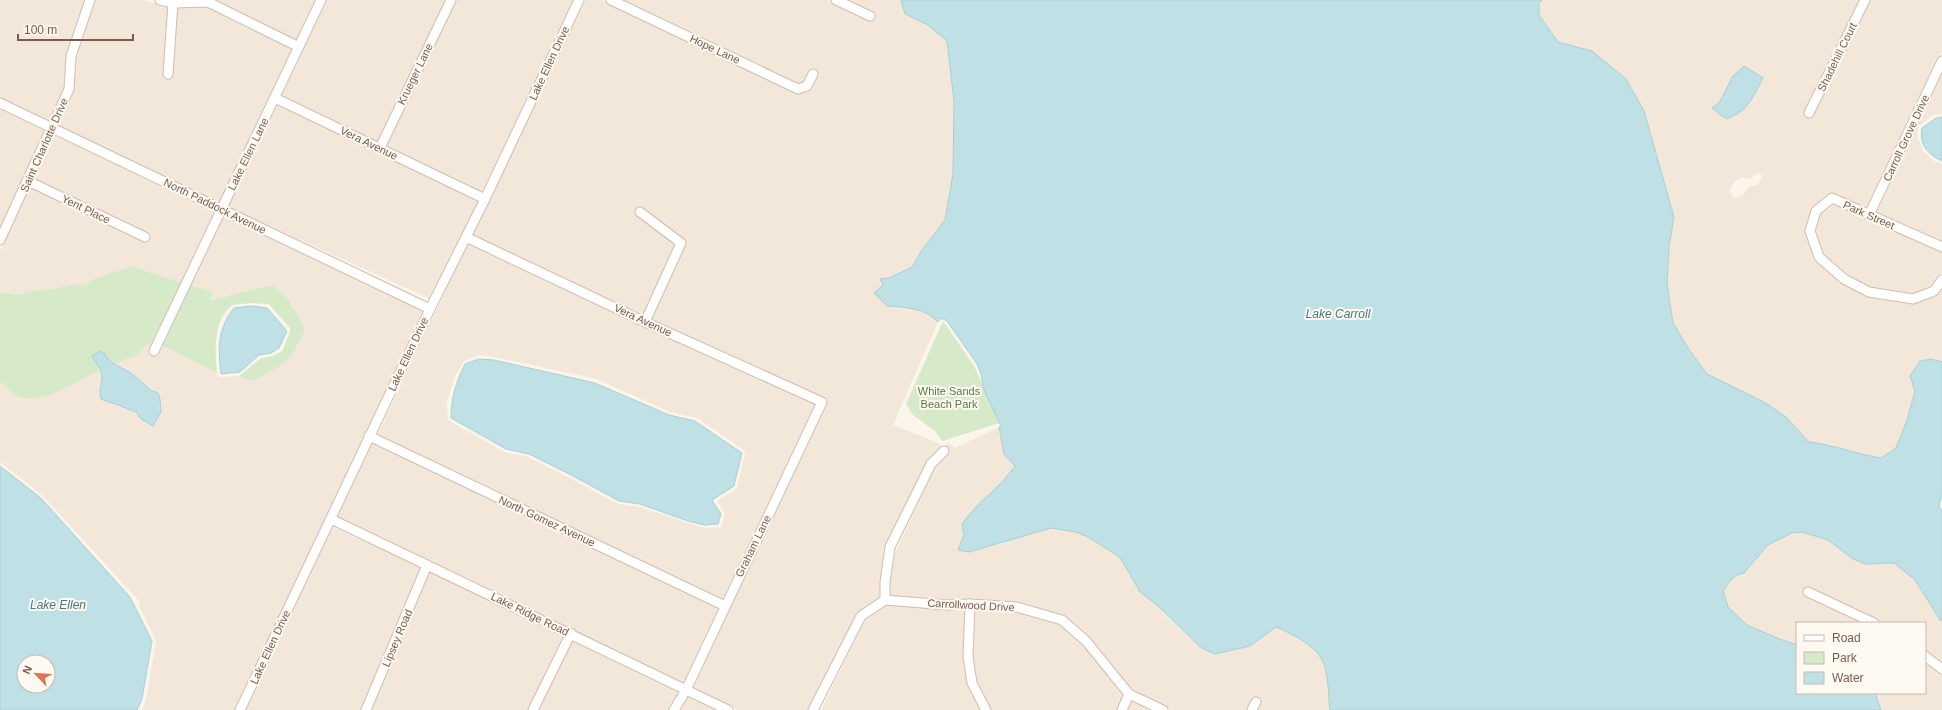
<svg xmlns="http://www.w3.org/2000/svg" width="1942" height="710" font-family="Helvetica,sans-serif">
	<style>
		.residential { fill: #f3e7d9; fill-rule: evenodd }
		.green { fill: #d6eac9 }
		.water { fill: #bfe0e5; stroke: #a6d0d7; fill-rule: evenodd }
		.lines { fill: none; stroke-linecap: round; stroke-linejoin: round }
		.minor-casing { stroke: #cebdb0; stroke-width: 11 }
		.minor { stroke: #fff; stroke-width: 9 }
		.labels { text-anchor: middle; dominant-baseline: central; stroke-width: 4; stroke-linejoin: round; paint-order: stroke }
		.street-label { font-size: 11px; fill: #775c4e; stroke: #fef9f1 }
		.park-label { font-size: 11px; fill: #567b46; stroke: #fef9f1 }
		.water-label { font-size: 12px; font-style: italic; fill: #457882; stroke: #fef9f1 }
	</style>
	<rect width="100%" height="100%" fill="#fcf5eb"/>
	<g class="residential">
		<path d="M0,0H85L66,55L65,88L50,122L0,98Z"/>
		<path d="M95,0H143L168,6L164,77L172,78L177,7L208,6L293,49L220,203L58,126L73,91L75,57Z"/>
		<path d="M212,0H316L297,42Z"/>
		<path d="M326,0H446L377,142L281,96Z"/>
		<path d="M456,0H574L482,193L385,146Z"/>
		<path d="M584,0H602L796,92L810,88L818,72L810,68L803,83L798,84L621,0H827L872,21L876,14L846,0H901L905,14L928,25L947,41L957,126L952,183L945,220L922,250L912,267L891,277L887,306L912,308L934,318L938,322L893,425L939,443V444L942,445L945,447L948,443L955,448L999,427L1004,454L1015,466L996,546L1024,535L1051,528L1076,532L1088,537L1128,563L1148,593L1166,616L1200,647L1216,654L1250,646L1276,627L1299,637L1319,651L1331,692L1333,710H1257L1261,700L1253,697L1247,710H1172L1139,694L1127,685L1063,616L1017,603L966,599L946,601L893,596L889,593V582L895,553L936,465L950,452L943,446L927,462L886,545L880,581V597L857,614L808,710H737L691,689L828,400L651,320L687,242L640,207L634,213L675,244L643,316L472,235Z"/>
		<path d="M1542,0H1860L1803,115L1811,119L1870,0H1942V51L1867,210L1829,195L1811,210L1806,230L1816,260L1868,296L1913,303L1942,287V364L1915,391L1908,430L1888,460L1820,449L1807,440L1786,417L1742,391L1712,380L1688,348L1673,323L1667,284L1669,247L1674,217L1644,111L1638,102L1592,51L1558,42L1539,15V2ZM1744,66L1726,119L1712,108L1719,103L1733,76ZM1758,173L1763,177L1757,185L1749,187L1743,195L1737,198L1733,197L1730,189L1734,182L1742,177L1749,179Z"/>
		<path d="M1942,72V114L1934,115L1919,126L1917,137L1924,152L1934,161L1942,164V243L1875,213Z"/>
		<path d="M278,104L479,201L430,299L228,207Z"/>
		<path d="M0,107L46,130L0,230Z"/>
		<path d="M54,133L217,210L182,283L132,266L93,279L85,285L77,284L48,290L28,291L19,295L0,292V251L30,186L147,243L151,236L33,179Z"/>
		<path d="M1833,203L1942,251V272L1931,287L1912,295L1904,292L1870,289L1847,276L1822,255L1815,232L1820,213Z"/>
		<path d="M225,214L427,306L235,710H142L146,699L156,641L139,606L140,602L43,496L0,462V383L5,385L12,394L26,398L56,392L101,370L102,381L99,394L113,405L136,412L141,419L161,412L160,399L158,393L116,364L134,357L151,342L153,343L149,353L157,356L162,345L217,373L219,377L239,376L251,381L299,346L293,306L289,300L273,285L209,300L212,292L190,285Z"/>
		<path d="M468,242L816,404L722,600L377,436ZM479,355L495,357L596,379L670,412L697,418L744,450L745,453L737,488L717,501L725,514L721,527L705,528L639,507L618,504L572,479L528,457L504,452L448,420L447,402L454,378L464,361Z"/>
		<path d="M371,443L719,608L683,685L337,517Z"/>
		<path d="M332,527L421,567L361,710H245Z"/>
		<path d="M1803,532L1828,540L1853,559L1865,564L1894,563L1915,580L1940,620H1942V664L1925,651V623H1883L1806,587L1803,594L1864,623H1797V645L1777,638L1745,624L1719,598L1728,583L1770,543L1788,534Z"/>
		<path d="M430,571L565,635L528,710H370Z"/>
		<path d="M886,604L966,608L964,657L968,683L982,710H821L866,618Z"/>
		<path d="M974,608L1016,611L1055,622L1084,644L1124,694L1117,710H991L976,682L973,657Z"/>
		<path d="M573,639L680,692L669,710H538Z"/>
		<path d="M1925,661L1942,673V710H1869L1861,693H1925Z"/>
		<path d="M688,696L718,710H679Z"/>
		<path d="M1131,699L1153,710H1127Z"/>
	</g>
	<g class="green">
		<path d="M132,266L182,283L153,343L151,342L134,357L115,364L109,361L105,354L92,356L101,370C78,380 38,410 13,394C10,392 8,388 5,385L0,383V292L19,295L28,291L48,290L77,284L85,285L93,279Z"/>
		<path d="M190,285L213,292L210,300L273,285L289,300L305,329C294,360 280,368 251,381L239,376L261,358L273,356L282,351L290,332V328L269,304L251,303L233,305C213,318 215,351 217,373L162,345Z"/>
		<path d="M943,321L974,366L1000,423L942,441L935,431L913,415L906,404Z"/>
	</g>
	<g class="water">
		<path d="M901,0H1542L1539,3V15L1558,42L1592,51L1626,79L1644,111L1674,217L1669,247L1667,284L1673,323L1688,348L1707,374L1764,402L1786,417L1809,442C1834,445 1856,454 1881,458L1896,448L1907,420L1915,391L1910,376L1920,361L1931,359L1942,362V495L1939,506L1942,511V620H1940L1915,580L1894,563L1865,564L1853,559L1828,540L1802,532L1792,533L1768,545L1744,573C1734,574 1728,583 1723,591L1728,607L1747,625L1777,638L1797,645V693H1875L1881,710H1330C1328,694 1329,672 1321,658C1313,644 1290,633 1276,627L1250,646L1215,654L1200,647L1158,606L1140,592L1123,562L1118,556L1088,537L1076,532L1051,528L969,552L958,550L964,535L962,524C977,502 1000,488 1015,466L1004,454L999,427L1001,426L984,390L981,374L977,364L947,321L941,318L938,322C925,308 904,307 887,306L874,293L883,285L880,279L889,278L912,267L922,250L945,220L953,174L954,101L947,41L928,25L905,14Z"/>
		<path d="M1744,66L1763,78C1752,98 1749,111 1726,119L1712,108L1719,103L1733,76Z"/>
		<path d="M1942,117V161C1927,154 1919,144 1922,128L1936,118Z"/>
		<path d="M252,306L267,308L287,331L279,348L271,353L259,355L240,372L221,374C218,349 217,329 234,308Z"/>
		<path d="M100,351L105,354L109,361L131,373L151,390L158,393L160,399L161,412L153,426L141,419L136,412L101,399C98,391 102,385 102,376C102,368 95,363 92,356Z"/>
		<path d="M479,359L494,360L595,383L669,415L695,421L742,453L734,486L712,500L721,514L718,524L705,525L688,521L640,504L619,501L573,476L529,454L506,449L451,418C451,398 456,382 465,364Z"/>
		<path d="M0,466L41,498L130,597L152,641L142,699L137,710H0ZM24,662H48V686H24Z"/>
	</g>
	<g class="lines">
		<defs>
			<g id="minor">
				<path d="M160,0L173,3L208,2L299,47"/>
				<path d="M611,0L798,89L807,86L813,74"/>
				<path d="M836,0L870,16"/>
				<path d="M168,74L173,3"/>
				<path d="M275,98L485,199"/>
				<path d="M0,103L430,309"/>
				<path d="M1809,113L1865,0"/>
				<path d="M380,148L451,0"/>
				<path d="M28,181L145,237"/>
				<path d="M640,212L681,243L645,322"/>
				<path d="M1869,215L1942,61"/>
				<path d="M466,237L645,322L822,402L686,690L674,710"/>
				<path d="M0,240L69,89L71,56L90,0"/>
				<path d="M1942,247L1832,198L1816,211L1810,231L1819,257L1844,279L1869,292L1913,299L1934,291L1942,280"/>
				<path d="M154,351L321,0"/>
				<path d="M369,436L725,606"/>
				<path d="M331,519L728,710"/>
				<path d="M1808,592L1874,623"/>
				<path d="M885,600V582L890,547L931,464L944,451"/>
				<path d="M970,604L968,657L972,683L986,710"/>
				<path d="M1925,656L1942,669"/>
				<path d="M240,710L430,309L485,199L579,0"/>
				<path d="M366,710L427,565"/>
				<path d="M533,710L571,633"/>
				<path d="M813,710L861,616L885,600L947,605L970,604L1017,607L1062,620L1086,641L1129,694L1163,710"/>
				<path d="M1122,710L1129,694"/>
				<path d="M1252,710L1256,702"/>
			</g>
		</defs>
		<use href="#minor" class="minor-casing"/>
		<use href="#minor" class="minor"/>
	</g>
	<g class="labels">
		<g class="street-label">
			<text transform="translate(715 49) rotate(25)">Hope Lane</text>
			<text transform="translate(1837 57) rotate(-64)">Shadehill Court</text>
			<text transform="translate(549 63) rotate(-65)">Lake Ellen Drive</text>
			<text transform="translate(415 74) rotate(-64)">Krueger Lane</text>
			<text transform="translate(1906 138) rotate(-65)">Carroll Grove Drive</text>
			<text transform="translate(369 143) rotate(26)">Vera Avenue</text>
			<text transform="translate(44 145) rotate(-66)">Saint Charlotte Drive</text>
			<text transform="translate(248 154) rotate(-64)">Lake Ellen Lane</text>
			<text transform="translate(215 206) rotate(26)">North Paddock Avenue</text>
			<text transform="translate(86 209) rotate(26)">Yent Place</text>
			<text transform="translate(1869 215) rotate(24)">Park Street</text>
			<text transform="translate(643 320) rotate(25)">Vera Avenue</text>
			<text transform="translate(408 354) rotate(-65)">Lake Ellen Drive</text>
			<text transform="translate(547 521) rotate(25)">North Gomez Avenue</text>
			<text transform="translate(753 546) rotate(-64)">Graham Lane</text>
			<text transform="translate(971 605) rotate(3)">Carrollwood Drive</text>
			<text transform="translate(530 614) rotate(26)">Lake Ridge Road</text>
			<text transform="translate(397 638) rotate(-67)">Lipsey Road</text>
			<text transform="translate(270 647) rotate(-65)">Lake Ellen Drive</text>
		</g>
		<g class="park-label">
			<text x="949" y="391">White Sands<tspan x="949" dy="13">Beach Park</tspan></text>
		</g>
		<g class="water-label">
			<text x="1338" y="314">Lake Carroll</text>
			<text x="58" y="605">Lake Ellen</text>
		</g>
	</g>
	<rect x="1796" y="622" width="130" height="72" fill="#fef9f1" stroke="#c8bab0"/>
	<rect x="1804" y="635" width="20" height="6" fill="#ffffff" stroke="#c8bab0"/>
	<text x="1832" y="642" font-size="12" fill="#775c4e">Road</text>
	<rect x="1804" y="652" width="20" height="12" fill="#d6eac9" stroke="#c8bab0"/>
	<text x="1832" y="662" font-size="12" fill="#775c4e">Park</text>
	<rect x="1804" y="672" width="20" height="12" fill="#bfe0e5" stroke="#c8bab0"/>
	<text x="1832" y="682" font-size="12" fill="#775c4e">Water</text>
	<g transform="translate(36 674) rotate(295)"><circle r="19" fill="#fef9f1" stroke="#c8bab0"/>
	<path d="M0-3L7 15L0 10L-7 15Z" fill="#e07456"/>
	<text y="-6" font-size="11" font-weight="bold" text-anchor="middle" fill="#775c4e">N</text>
	</g>
	<path d="M18 34v6h115v-6" fill="none" stroke="#775c4e" stroke-width="2"/>
	<text x="24" y="34" font-size="12" fill="#775c4e" stroke="#fef9f1" stroke-width="3" paint-order="stroke">100 m</text>
</svg>
